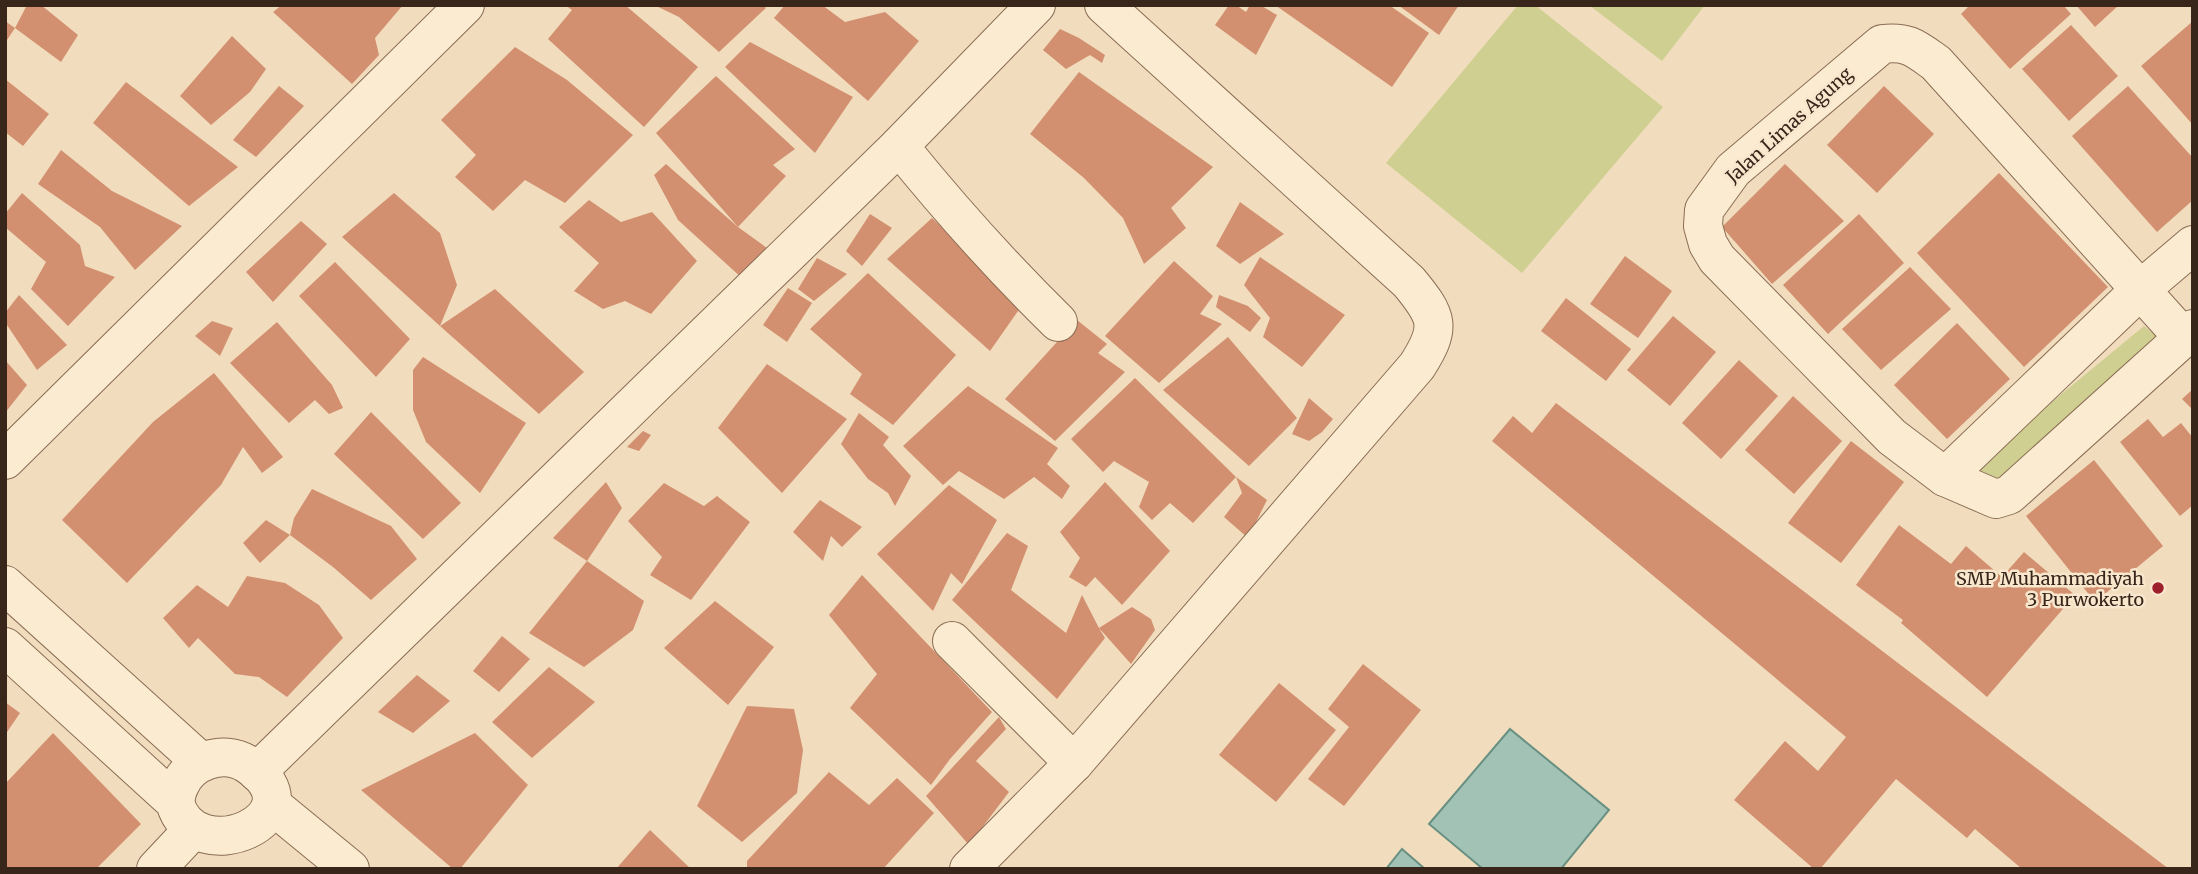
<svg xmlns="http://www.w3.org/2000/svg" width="2198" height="874" font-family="Merriweather,serif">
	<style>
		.green { fill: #cecf90 }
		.water { fill: #a1c2b5; stroke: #689082; stroke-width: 2 }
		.building { fill: #d29070 }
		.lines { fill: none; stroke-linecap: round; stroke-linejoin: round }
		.minor-casing { stroke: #8a6c55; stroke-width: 40 }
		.minor { stroke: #fbebd0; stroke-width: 38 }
		.poi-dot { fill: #9d212d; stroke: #f8e7cd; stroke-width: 2.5 }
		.labels { text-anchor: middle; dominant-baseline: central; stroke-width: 5; stroke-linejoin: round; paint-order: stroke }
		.street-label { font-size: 18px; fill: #38261b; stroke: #f8e7cd }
		.poi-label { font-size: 18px; fill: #38261b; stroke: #f8e7cd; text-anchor: end }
	</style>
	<rect width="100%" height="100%" fill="#f1ddbd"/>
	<g class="green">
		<path d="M1518,5H1535L1663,107L1522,273L1386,163Z"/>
		<path d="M1589,5H1705L1662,61Z"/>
		<path d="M2144,326L2160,339L1992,486L1971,469Z"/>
	</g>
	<g class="water">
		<path d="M1510,729L1609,810L1561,869H1483L1429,824Z"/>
		<path d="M1402,849L1425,869H1386Z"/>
	</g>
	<g class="building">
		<path d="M27,5H41L78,35L61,62L15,28Z"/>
		<path d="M282,5H403L375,38L379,55L352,84L273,12Z"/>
		<path d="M565,5H625L698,67L644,127L548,39L572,10Z"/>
		<path d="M654,5H763L766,8L719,52L679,17Z"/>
		<path d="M785,5H822L845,22L885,12L919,41L868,101L774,18Z"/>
		<path d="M1229,5H1236L1246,12L1250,5H1260L1277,15L1256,55L1215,25Z"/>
		<path d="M1275,5H1389L1429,33L1392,87Z"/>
		<path d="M1398,5H1459L1439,35Z"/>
		<path d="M1970,5H2063L2071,14L2010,69L1961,14Z"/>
		<path d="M2076,5H2119L2095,27Z"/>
		<path d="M5,21L15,28L5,43Z"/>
		<path d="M2193,21V125L2141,66Z"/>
		<path d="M2071,25L2118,76L2069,121L2022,69Z"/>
		<path d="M1060,29L1079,38L1105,55L1102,63L1090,55L1066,69L1043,50Z"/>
		<path d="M232,36L266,69L250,92L211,125L180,96Z"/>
		<path d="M750,42L853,97L815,153L725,67Z"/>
		<path d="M515,47L567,80L633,135L565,203L525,180L493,211L455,177L476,155L441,120Z"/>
		<path d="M1079,72L1213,167L1171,208L1186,228L1144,264L1123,218L1084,178L1030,134Z"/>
		<path d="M716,76L795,149L773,165L786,176L738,227L656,133Z"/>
		<path d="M5,79L49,114L23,146L5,132Z"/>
		<path d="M126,82L238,167L189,206L93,123Z"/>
		<path d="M279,86L304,106L256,157L233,140Z"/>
		<path d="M1884,86L1934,134L1877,193L1827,145Z"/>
		<path d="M2128,86L2193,158V200L2157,232L2072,136Z"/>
		<path d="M61,150L112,191L182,226L135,270L100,227L38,184Z"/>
		<path d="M666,164L738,227L767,248L743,279L678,220L654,175Z"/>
		<path d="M1785,164L1844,221L1772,284L1722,227Z"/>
		<path d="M1999,173L2108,287L2024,367L1917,253Z"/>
		<path d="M22,193L80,245L85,266L115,277L68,326L31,289L46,262L5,227V214Z"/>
		<path d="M394,193L440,233L457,285L440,326L342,237Z"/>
		<path d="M589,200L621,222L652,212L697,261L651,314L625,301L603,309L574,291L599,263L559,227Z"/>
		<path d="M1240,202L1284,234L1240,264L1216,246Z"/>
		<path d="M870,214L892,228L862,266L846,251Z"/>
		<path d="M1859,214L1904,263L1828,334L1783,285Z"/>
		<path d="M932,218L1023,304L990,351L887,259Z"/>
		<path d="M301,221L327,244L273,302L246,272Z"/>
		<path d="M1625,256L1672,291L1638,338L1590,304Z"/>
		<path d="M1260,257L1345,315L1302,367L1263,337L1270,318L1244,285Z"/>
		<path d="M817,258L847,274L814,301L798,289Z"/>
		<path d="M1174,261L1213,296L1200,314L1222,324L1159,383L1105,336Z"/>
		<path d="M335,262L410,339L376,377L299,296Z"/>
		<path d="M1910,267L1951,309L1881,370L1842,329Z"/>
		<path d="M868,273L956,355L893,425L850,394L862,374L810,329Z"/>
		<path d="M788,288L812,303L787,342L763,325Z"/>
		<path d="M495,289L584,372L539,414L440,326Z"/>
		<path d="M19,295L67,345L37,370L5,322V313Z"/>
		<path d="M1219,295L1248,306L1261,318L1250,332L1216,307Z"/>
		<path d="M1566,298L1631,349L1606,381L1541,331Z"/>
		<path d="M1673,316L1716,352L1670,406L1627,370Z"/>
		<path d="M1077,320L1107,344L1098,353L1125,372L1055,441L1005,399Z"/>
		<path d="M212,321L233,328L220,356L195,336Z"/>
		<path d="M277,322L332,385L343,408L329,414L315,400L289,423L230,363Z"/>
		<path d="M1957,323L2010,379L1947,439L1894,385Z"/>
		<path d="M1228,337L1297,418L1249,466L1163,390Z"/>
		<path d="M423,357L526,423L480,493L426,442L413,410V370Z"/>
		<path d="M5,360L27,385L5,413Z"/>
		<path d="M1739,360L1778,396L1721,459L1682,423Z"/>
		<path d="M767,364L847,419L782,493L718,428Z"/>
		<path d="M214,373L283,457L262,473L243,447L221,485L127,583L62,520L153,422Z"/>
		<path d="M1135,378L1236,477L1193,523L1170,503L1152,520L1139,507L1149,482L1114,461L1103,472L1071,439Z"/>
		<path d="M968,386L1058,448L1047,464L1070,486L1062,499L1034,477L1004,499L959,471L943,485L903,446Z"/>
		<path d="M2193,389V410L2182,399Z"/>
		<path d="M1793,396L1842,441L1794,494L1745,450Z"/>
		<path d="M1309,398L1333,419L1322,432L1309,441L1292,434Z"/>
		<path d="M1556,403L2169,869H2022L1975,829L1967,838L1896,779L1820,869H1814L1734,800L1785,741L1818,771L1846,737L1492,441L1513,416L1532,433Z"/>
		<path d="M371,412L461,503L423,539L334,454Z"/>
		<path d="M859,413L889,437L883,445L911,476L895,506L888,493L868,479L841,444Z"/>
		<path d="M2148,419L2163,437L2181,423L2193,438V505L2180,516L2120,442Z"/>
		<path d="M643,431L651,435L639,451L627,447Z"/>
		<path d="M1851,441L1904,482L1841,563L1788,523Z"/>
		<path d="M2094,460L2163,546L2095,602L2026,516Z"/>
		<path d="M1236,477L1267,500L1248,538L1224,517L1242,493Z"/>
		<path d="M606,482L622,508L587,561L644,601L633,630L584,667L529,633L587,561L553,538Z"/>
		<path d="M1105,482L1170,551L1122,605L1095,577L1086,587L1069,577L1080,558L1060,532Z"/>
		<path d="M664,483L704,506L717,496L750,522L691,600L650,575L662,557L628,521Z"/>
		<path d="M949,485L997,520L962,584L951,573L933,611L877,554Z"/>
		<path d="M312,489L391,526L417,559L371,600L333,567L290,535L294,518Z"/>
		<path d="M820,500L862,527L842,547L831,536L823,561L793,532Z"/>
		<path d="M266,520L290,535L260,563L243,543Z"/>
		<path d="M1899,525L1951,564L1966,546L2002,577L2024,552L2075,595L1987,697L1901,623L1903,620L1856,585Z"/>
		<path d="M1007,533L1028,546L1011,590L1066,633L1082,595L1099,628L1132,607L1151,619L1155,630L1131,664L1099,628L1105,638L1057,699L952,600Z"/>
		<path d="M862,575L992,712L950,759L931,785L850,708L877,674L829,615Z"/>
		<path d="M247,576L285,583L319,605L343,638L287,697L259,677L235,674L198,638L189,648L163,618L197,585L228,607Z"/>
		<path d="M715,601L774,647L728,705L664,648Z"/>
		<path d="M502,636L530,659L499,692L473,671Z"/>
		<path d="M1363,664L1421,710L1344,806L1308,779L1349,727L1328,709Z"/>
		<path d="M549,667L595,702L532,758L492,722Z"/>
		<path d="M417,675L450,701L413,733L378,712Z"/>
		<path d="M1279,683L1336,730L1276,802L1219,755Z"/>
		<path d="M5,702L20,713L5,735Z"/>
		<path d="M747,706L794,709L803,750L797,793L742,842L697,806Z"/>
		<path d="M999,717L1006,729L976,761L1009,792L969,845L926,796Z"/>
		<path d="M53,733L141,824L96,869H5V784Z"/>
		<path d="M475,733L528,785L460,869H453L361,790Z"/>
		<path d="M829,772L869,805L897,778L934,813L883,869H747V861Z"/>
		<path d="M650,830L691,869H616Z"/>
	</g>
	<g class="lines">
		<defs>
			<g id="minor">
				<path d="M899,146C949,208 1001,266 1058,322"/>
				<path d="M2183,337L1936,63C1915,48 1908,41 1882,44L1733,170L1704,210L1703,226L1708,244L1717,259L1892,437L1945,477L1996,499L2009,495L2193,329"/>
				<path d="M5,460L465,5"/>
				<path d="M1945,477L2140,290L2193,245"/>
				<path d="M5,585L201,762"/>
				<path d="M952,641L1074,763"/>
				<path d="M5,647L175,802C193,874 326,816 247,764C223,749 189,761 179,787C177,791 176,797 175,802"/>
				<path d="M257,772L899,146L1036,5"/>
				<path d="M272,805L350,869"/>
				<path d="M156,869L187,836"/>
				<path d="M969,869L1074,763L1417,366C1442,327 1438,317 1409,282L1104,5"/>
			</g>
		</defs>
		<use href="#minor" class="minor-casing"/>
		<use href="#minor" class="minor"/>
	</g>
	<circle class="poi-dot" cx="2158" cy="588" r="7"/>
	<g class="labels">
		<g class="street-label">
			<text transform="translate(1789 125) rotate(-42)">Jalan Limas Agung</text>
		</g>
		<g class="poi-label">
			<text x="2144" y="578">SMP Muhammadiyah<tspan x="2144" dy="21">3 Purwokerto</tspan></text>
		</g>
	</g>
	<rect width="2198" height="874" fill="none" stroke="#38261b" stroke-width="14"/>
</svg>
